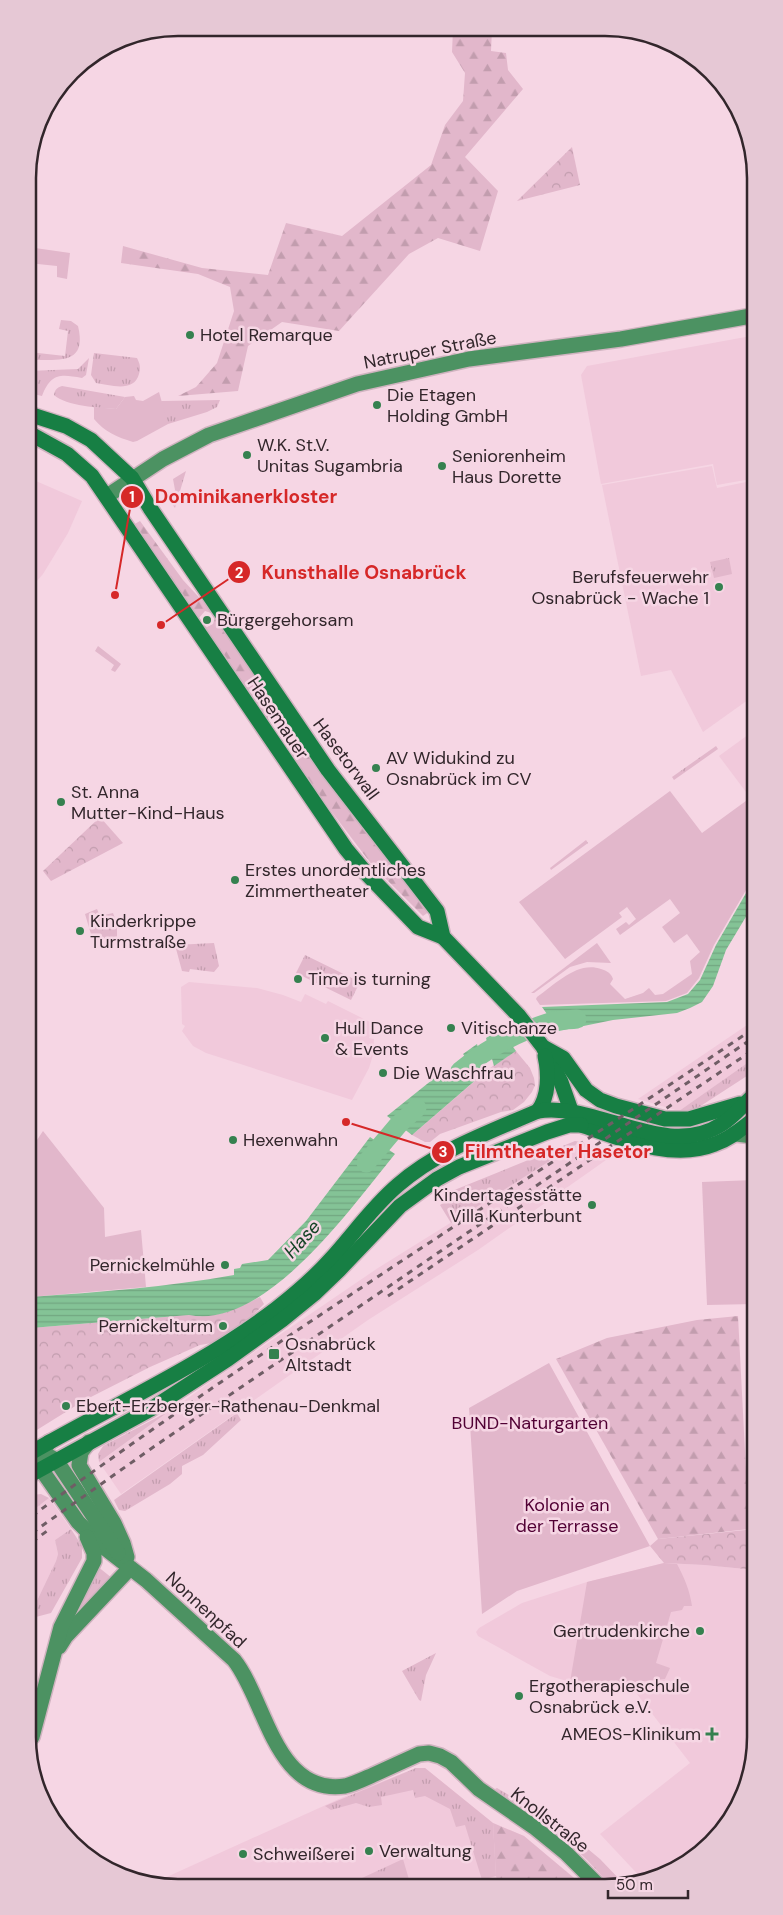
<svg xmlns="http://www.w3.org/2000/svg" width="783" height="1915" font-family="'DM Sans',sans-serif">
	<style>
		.built { fill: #f1c9db }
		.grass { fill: url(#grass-tufts) }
		.forest { fill: url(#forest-firs); fill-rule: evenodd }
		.park { fill: url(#park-crowns) }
		.garden { fill: #e2b7cb }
		.water { fill: url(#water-rules) }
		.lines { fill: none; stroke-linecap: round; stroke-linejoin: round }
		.river { stroke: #84c396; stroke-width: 19 }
		.secondary-casing { stroke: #cfb3bf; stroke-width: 18 }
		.primary-casing { stroke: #cfb3bf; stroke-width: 18 }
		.secondary { stroke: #4c9262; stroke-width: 15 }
		.primary { stroke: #177f44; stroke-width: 15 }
		.rail { stroke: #6f5d65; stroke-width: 3; stroke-dasharray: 6 6; stroke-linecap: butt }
		.poi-dot { fill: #35814f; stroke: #f6d6e4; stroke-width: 2 }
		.labels { text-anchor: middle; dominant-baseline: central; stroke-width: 5; stroke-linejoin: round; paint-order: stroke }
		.poi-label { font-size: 18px; fill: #32262b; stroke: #f6d6e4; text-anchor: start }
		.street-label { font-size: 18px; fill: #32262b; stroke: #f6d6e4 }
		.park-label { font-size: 18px; fill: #510034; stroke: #f6d6e4 }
		.water-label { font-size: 19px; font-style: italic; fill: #154426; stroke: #f6d6e4 }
		.rim { fill: none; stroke: #32262b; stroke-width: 2.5 }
		.leader { fill: none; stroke: #d62828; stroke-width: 2 }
		.callout-dot { fill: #d62828; stroke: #f6d6e4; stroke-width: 2 }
		.mark-label { font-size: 15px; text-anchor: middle; font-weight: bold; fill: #fff }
		.callout-label { font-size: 19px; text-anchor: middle; font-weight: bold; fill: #d62828; stroke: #f6d6e4; stroke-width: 5; stroke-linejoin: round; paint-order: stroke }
	</style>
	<defs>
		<pattern id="grass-tufts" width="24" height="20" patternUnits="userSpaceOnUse" patternTransform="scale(1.25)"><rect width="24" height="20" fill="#e2b7cb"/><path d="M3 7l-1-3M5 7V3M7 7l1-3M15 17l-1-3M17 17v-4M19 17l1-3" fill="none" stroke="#c29dae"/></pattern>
		<pattern id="forest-firs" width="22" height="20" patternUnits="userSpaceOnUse" patternTransform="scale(1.25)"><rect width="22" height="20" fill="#e2b7cb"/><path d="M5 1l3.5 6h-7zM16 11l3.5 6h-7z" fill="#c29dae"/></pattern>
		<pattern id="park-crowns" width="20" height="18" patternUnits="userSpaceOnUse" patternTransform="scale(1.25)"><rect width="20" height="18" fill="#e2b7cb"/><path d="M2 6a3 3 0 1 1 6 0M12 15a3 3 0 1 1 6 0" fill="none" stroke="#c29dae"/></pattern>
		<pattern id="water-rules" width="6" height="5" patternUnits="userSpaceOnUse" patternTransform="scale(1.25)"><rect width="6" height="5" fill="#84c396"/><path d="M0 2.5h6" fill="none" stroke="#72a781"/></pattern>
	</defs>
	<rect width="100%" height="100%" fill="#f6d6e4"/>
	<g class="built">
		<path d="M751,336V479L717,485L713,464L601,484L581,375L587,366Z"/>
		<path d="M712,466L717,488L751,481L752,697L703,732L671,670L641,676L602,485Z"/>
		<path d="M29,478L82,501L68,533L43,574L29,590Z"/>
		<path d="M752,732V800L719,756Z"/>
		<path d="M189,982L257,988L283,995L301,1002L305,994L326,1004L328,1001L374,1024L369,1038L374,1039L373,1055L369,1068L352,1100L206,1053L193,1046L182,1031L185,1026L182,1024L181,987Z"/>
		<path d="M753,1021V1059L679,1111L638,1099Z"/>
		<path d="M580,1142L616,1153L478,1250L368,1320L121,1494L99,1462L206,1385L378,1268Z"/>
		<path d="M49,1498L71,1529L55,1540L58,1554L56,1561L32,1611V1511Z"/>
		<path d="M664,1563L704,1565L755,1570V1746L744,1794L718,1836L688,1862L645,1882L600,1834L690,1763L637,1694L630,1681L603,1685L570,1682L550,1676L478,1636L476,1632L479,1628L522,1603L587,1582Z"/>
		<path d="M416,1768H425L493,1823L524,1836L580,1883L149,1885L350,1794Z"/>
	</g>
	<g class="grass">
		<path d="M61,320L71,321L78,326C88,367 56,359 28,360L29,352L65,356L68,331L59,329Z"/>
		<path d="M94,353L137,358C140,364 141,368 139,374C134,393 110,385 96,383L91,375Z"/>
		<path d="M89,358L86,375L82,378C60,374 51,373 42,396L29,393L28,371L78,369Z"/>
		<path d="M62,386L125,397L116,409C100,408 66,406 54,395C55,390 56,388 62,386Z"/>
		<path d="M220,400L217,407L207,412L168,424L163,423L138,408L162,401Z"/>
		<path d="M186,471L175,508L169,500L175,490L173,479Z"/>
		<path d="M729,558L732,574L714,578L710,562Z"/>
		<path d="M716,746L718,749L674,780L672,777Z"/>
		<path d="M586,840L588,843L551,870L550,868Z"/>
		<path d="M214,943L219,966L214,972L190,969L189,972L182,971L175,945Z"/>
		<path d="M305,955L360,982L351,1000L296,973Z"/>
		<path d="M753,1059V1072L696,1109L679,1111Z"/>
		<path d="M575,1141L580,1142L451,1223L440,1205L454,1196L452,1191Z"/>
		<path d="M171,1410L99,1462L98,1454L103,1446Z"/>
		<path d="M237,1413L241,1420L203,1455L182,1466V1474L170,1484L125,1511L119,1510L114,1500Z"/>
		<path d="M41,1494L49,1498L32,1511V1495Z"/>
		<path d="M71,1529L82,1546V1558L51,1613L32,1618V1611L56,1561L58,1554L55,1540Z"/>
		<path d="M97,1566L112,1578L75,1619L72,1617Z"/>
		<path d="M436,1653L426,1675L421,1701L419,1700L402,1671Z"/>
		<path d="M416,1768H425L493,1823L496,1876L482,1880L465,1825L456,1827L450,1809L425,1796L415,1798L413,1790L381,1797L382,1805L369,1807L356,1803L331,1810L325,1806Z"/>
		<path d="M497,1788L559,1825L600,1859L623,1883H608C590,1862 571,1843 549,1827C532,1814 513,1803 495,1789Z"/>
		<path d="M403,1859L410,1883L349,1884Z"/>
	</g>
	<g class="forest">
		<path d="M453,29H492L491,51L506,53L508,70L523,89L465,157L498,191L480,251L438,238L409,254L339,331L282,322L248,346L238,391L178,396L196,387L217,363L234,311L230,287L198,274L121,263L123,246L202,268L268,275L286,223L342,236L431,165L445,125L463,101L465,73L452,52Z"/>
		<path d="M140,521L183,580L208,607L231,637L279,707L278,716L272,721L262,718L131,526ZM205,611L211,613L215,618L213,624L207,627L201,624L199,618Z"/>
		<path d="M299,744L430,911L423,916L372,865L287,753Z"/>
		<path d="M738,1316L749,1529L658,1539L556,1359L607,1338L697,1320Z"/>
		<path d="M493,1823L524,1836L580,1883H498L496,1876Z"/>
	</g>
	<g class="park">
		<path d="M572,147L580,185L517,201Z"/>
		<path d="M100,817L123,843L51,881L43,871Z"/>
		<path d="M97,909L100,916L113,913L117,924V937L93,941L85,914Z"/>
		<path d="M516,1051L530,1068L534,1078L535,1085L532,1092L524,1102L513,1110L501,1112L440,1134L430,1142H425L412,1135L490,1068Z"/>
		<path d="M260,1297L264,1304L248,1320L212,1343L200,1345L150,1367L85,1400L32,1433L31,1328L189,1315C214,1320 238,1308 260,1297Z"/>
		<path d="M755,1529V1570L704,1565L664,1563L650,1546L658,1539Z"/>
	</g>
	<g class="garden">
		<path d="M28,247L70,253L67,279L57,277V266L28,263Z"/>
		<path d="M159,392L168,424L137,441L133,442C117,437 105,432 94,419V407L116,409L125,397L134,396L136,400L143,401Z"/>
		<path d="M98,646L121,664L115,672L111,670L114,665L95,651Z"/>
		<path d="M670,791L702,833L750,798L752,800L753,878L714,945L699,978L687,993L666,1001L540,1005L536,999L537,997C556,984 577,961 601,969C607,971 611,973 613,979L610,984L625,999L643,993L649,988L655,995L663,994L692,974L690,961L700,952L687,934L674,943L662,927L680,913L670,899L620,935L616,929L626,922L629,925L636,919L627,907L619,913L622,917L565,959L519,902Z"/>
		<path d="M597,943L611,963L587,962L570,967L534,993H531Z"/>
		<path d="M43,1131L104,1208L105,1237L141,1230L146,1287L31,1297V1149Z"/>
		<path d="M754,1180V1304L707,1305L702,1182Z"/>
		<path d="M549,1363L650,1546L517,1591L482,1614L469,1408Z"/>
		<path d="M664,1563L677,1564C684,1577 690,1591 692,1606H684L682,1610L671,1612L656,1663L670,1668L665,1679L603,1685L570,1682L587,1582Z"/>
	</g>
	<g class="water">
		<path d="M753,881V905L726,950L713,986L702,1002L690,1008L677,1013L613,1020L559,1031L542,1007L667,1002L688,994L700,980L716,945Z"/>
		<path d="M500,1029L516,1051L494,1066L486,1038Z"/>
		<path d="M477,1044L485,1072L412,1135L387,1116L437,1076L443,1082L468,1061L463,1054Z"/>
		<path d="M370,1137L395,1154C352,1206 266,1330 189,1315L31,1328V1297C99,1292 167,1287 234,1275V1269L240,1268L242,1264L268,1260L306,1221Z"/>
	</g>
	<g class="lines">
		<g class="river">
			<path d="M460,1071C486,1049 518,1032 550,1022C558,1020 568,1020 577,1019"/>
			<path d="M366,1163L399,1124L417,1108"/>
		</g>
		<defs>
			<g id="secondary">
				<path d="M107,496L163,459L209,435L357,384L469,359L621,339L751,316"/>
				<path d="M736,1134L753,1136"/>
				<path d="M49,1442L42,1453L41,1469L78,1522L101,1545L146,1580L234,1660C266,1700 275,1796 345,1786C354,1784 364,1779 373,1775C388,1768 404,1761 419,1754L429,1753L440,1756L451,1762L479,1789L534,1827L566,1853L596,1883"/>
				<path d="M89,1442L81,1452L79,1465L114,1523L123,1543L127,1557"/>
				<path d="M47,1455L56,1460L118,1553"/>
				<path d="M59,1647L66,1636L130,1568"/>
				<path d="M32,1737L61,1627L94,1561V1553L87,1537"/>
			</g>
			<g id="primary">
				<path d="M29,414L66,426L91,440L132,478L150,508L328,770L437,911L443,937L519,1016L543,1047L561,1082L574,1119L581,1125C622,1139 672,1161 715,1144C730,1139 741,1129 753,1120"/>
				<path d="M29,433L67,454L92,476L346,849L366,873L418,927L443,937"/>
				<path d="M545,1048L563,1058L586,1090L600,1100L616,1106L665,1119H689L740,1104"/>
				<path d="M538,1111C549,1096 549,1074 545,1056"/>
				<path d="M32,1452C114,1405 201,1366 276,1309C295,1294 314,1278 330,1260C353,1235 372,1207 398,1185C438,1150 490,1132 538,1111C599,1102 665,1161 722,1124C733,1117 743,1105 753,1096"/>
				<path d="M32,1474L151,1409L228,1359L282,1320L314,1294L339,1270L400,1206L437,1179L459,1167L547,1132L569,1125H581"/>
			</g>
		</defs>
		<use href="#secondary" class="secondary-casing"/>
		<use href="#primary" class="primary-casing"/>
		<use href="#secondary" class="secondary"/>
		<use href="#primary" class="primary"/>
		<g class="rail">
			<path d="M388,1296L753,1050"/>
			<path d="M32,1516C265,1344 513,1191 753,1029"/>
			<path d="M32,1533L152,1448L753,1038"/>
			<path d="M32,1542L47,1531"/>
		</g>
	</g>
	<g class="poi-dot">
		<circle cx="190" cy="335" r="5"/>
		<circle cx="377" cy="405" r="5"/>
		<circle cx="247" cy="455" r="5"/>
		<circle cx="442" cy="466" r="5"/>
		<circle cx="719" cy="587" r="5"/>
		<circle cx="207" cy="620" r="5"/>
		<circle cx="376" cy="768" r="5"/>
		<circle cx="61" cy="802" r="5"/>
		<circle cx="235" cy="880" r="5"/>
		<circle cx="80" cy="931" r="5"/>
		<circle cx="298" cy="979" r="5"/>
		<circle cx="451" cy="1028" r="5"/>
		<circle cx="325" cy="1038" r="5"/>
		<circle cx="383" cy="1073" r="5"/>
		<circle cx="233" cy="1140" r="5"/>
		<circle cx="592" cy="1205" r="5"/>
		<circle cx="225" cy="1265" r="5"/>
		<circle cx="223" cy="1326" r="5"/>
		<rect x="268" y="1348" width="12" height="12" rx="2.5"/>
		<circle cx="66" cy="1406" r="5"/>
		<circle cx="700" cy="1631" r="5"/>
		<circle cx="519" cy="1696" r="5"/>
		<path d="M709.5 1726.5h5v5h5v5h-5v5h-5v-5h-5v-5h5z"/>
		<circle cx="369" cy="1851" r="5"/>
		<circle cx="243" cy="1854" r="5"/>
	</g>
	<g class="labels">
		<g class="poi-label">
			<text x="200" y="335">Hotel Remarque</text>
			<text x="387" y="395">Die Etagen<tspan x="387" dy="21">Holding GmbH</tspan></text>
			<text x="257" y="445">W.K. St.V.<tspan x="257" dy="21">Unitas Sugambria</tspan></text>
			<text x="452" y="456">Seniorenheim<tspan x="452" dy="21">Haus Dorette</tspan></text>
			<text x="709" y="577" text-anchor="end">Berufsfeuerwehr<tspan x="709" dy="21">Osnabrück - Wache 1</tspan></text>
			<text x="217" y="620">Bürgergehorsam</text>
			<text x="386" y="758">AV Widukind zu<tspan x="386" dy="21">Osnabrück im CV</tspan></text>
			<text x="71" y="792">St. Anna<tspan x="71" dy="21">Mutter-Kind-Haus</tspan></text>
			<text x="245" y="870">Erstes unordentliches<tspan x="245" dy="21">Zimmertheater</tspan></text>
			<text x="90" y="921">Kinderkrippe<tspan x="90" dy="21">Turmstraße</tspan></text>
			<text x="308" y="979">Time is turning</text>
			<text x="335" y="1028">Hull Dance<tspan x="335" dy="21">&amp; Events</tspan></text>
			<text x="461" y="1028">Vitischanze</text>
			<text x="393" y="1073">Die Waschfrau</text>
			<text x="243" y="1140">Hexenwahn</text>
			<text x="582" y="1195" text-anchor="end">Kindertagesstätte<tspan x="582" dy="21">Villa Kunterbunt</tspan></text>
			<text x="215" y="1265" text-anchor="end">Pernickelmühle</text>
			<text x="213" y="1326" text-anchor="end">Pernickelturm</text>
			<text x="285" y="1344">Osnabrück<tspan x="285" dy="21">Altstadt</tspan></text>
			<text x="76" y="1406">Ebert-Erzberger-Rathenau-Denkmal</text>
			<text x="690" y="1631" text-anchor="end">Gertrudenkirche</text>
			<text x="529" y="1686">Ergotherapieschule<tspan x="529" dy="21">Osnabrück e.V.</tspan></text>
			<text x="701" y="1734" text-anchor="end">AMEOS-Klinikum</text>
			<text x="379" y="1851">Verwaltung</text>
			<text x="253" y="1854">Schweißerei</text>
		</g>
		<g class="street-label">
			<text transform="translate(430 350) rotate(-11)">Natruper Straße</text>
			<text transform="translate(278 718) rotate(56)">Hasemauer</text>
			<text transform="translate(346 759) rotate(53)">Hasetorwall</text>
			<text transform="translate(206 1610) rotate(43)">Nonnenpfad</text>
			<text transform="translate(550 1820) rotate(38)">Knollstraße</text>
		</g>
		<g class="park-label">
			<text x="530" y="1423">BUND-Naturgarten</text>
			<text x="567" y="1505">Kolonie an<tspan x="567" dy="21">der Terrasse</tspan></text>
		</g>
		<g class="water-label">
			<text transform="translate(302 1239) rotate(-48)">Hase</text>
		</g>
	</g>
	<path d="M0 0H783V1915H0ZM178 36H605A142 142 0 0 1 747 178V1737A142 142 0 0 1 605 1879H178A142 142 0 0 1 36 1737V178A142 142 0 0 1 178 36Z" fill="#e6c8d5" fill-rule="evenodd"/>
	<path class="rim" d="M178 36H605A142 142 0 0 1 747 178V1737A142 142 0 0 1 605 1879H178A142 142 0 0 1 36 1737V178A142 142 0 0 1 178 36Z"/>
	<path class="leader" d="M115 595L132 497M161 625L239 572M346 1122L443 1152"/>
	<g class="callout-dot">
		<circle cx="115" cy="595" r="5"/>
		<circle cx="161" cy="625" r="5"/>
		<circle cx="346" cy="1122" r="5"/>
		<circle cx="132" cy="497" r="12"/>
		<circle cx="239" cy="572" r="12"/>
		<circle cx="443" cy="1152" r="12"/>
	</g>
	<g class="mark-label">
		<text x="132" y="502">1</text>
		<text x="239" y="578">2</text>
		<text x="443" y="1157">3</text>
	</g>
	<g class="callout-label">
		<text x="246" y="503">Dominikanerkloster</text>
		<text x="364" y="579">Kunsthalle Osnabrück</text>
		<text x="558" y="1158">Filmtheater Hasetor</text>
	</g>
	<path d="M608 1890v8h80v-8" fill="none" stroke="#32262b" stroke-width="2.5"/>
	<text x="616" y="1890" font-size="15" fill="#32262b" stroke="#f6d6e4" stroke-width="4" paint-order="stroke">50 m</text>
</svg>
